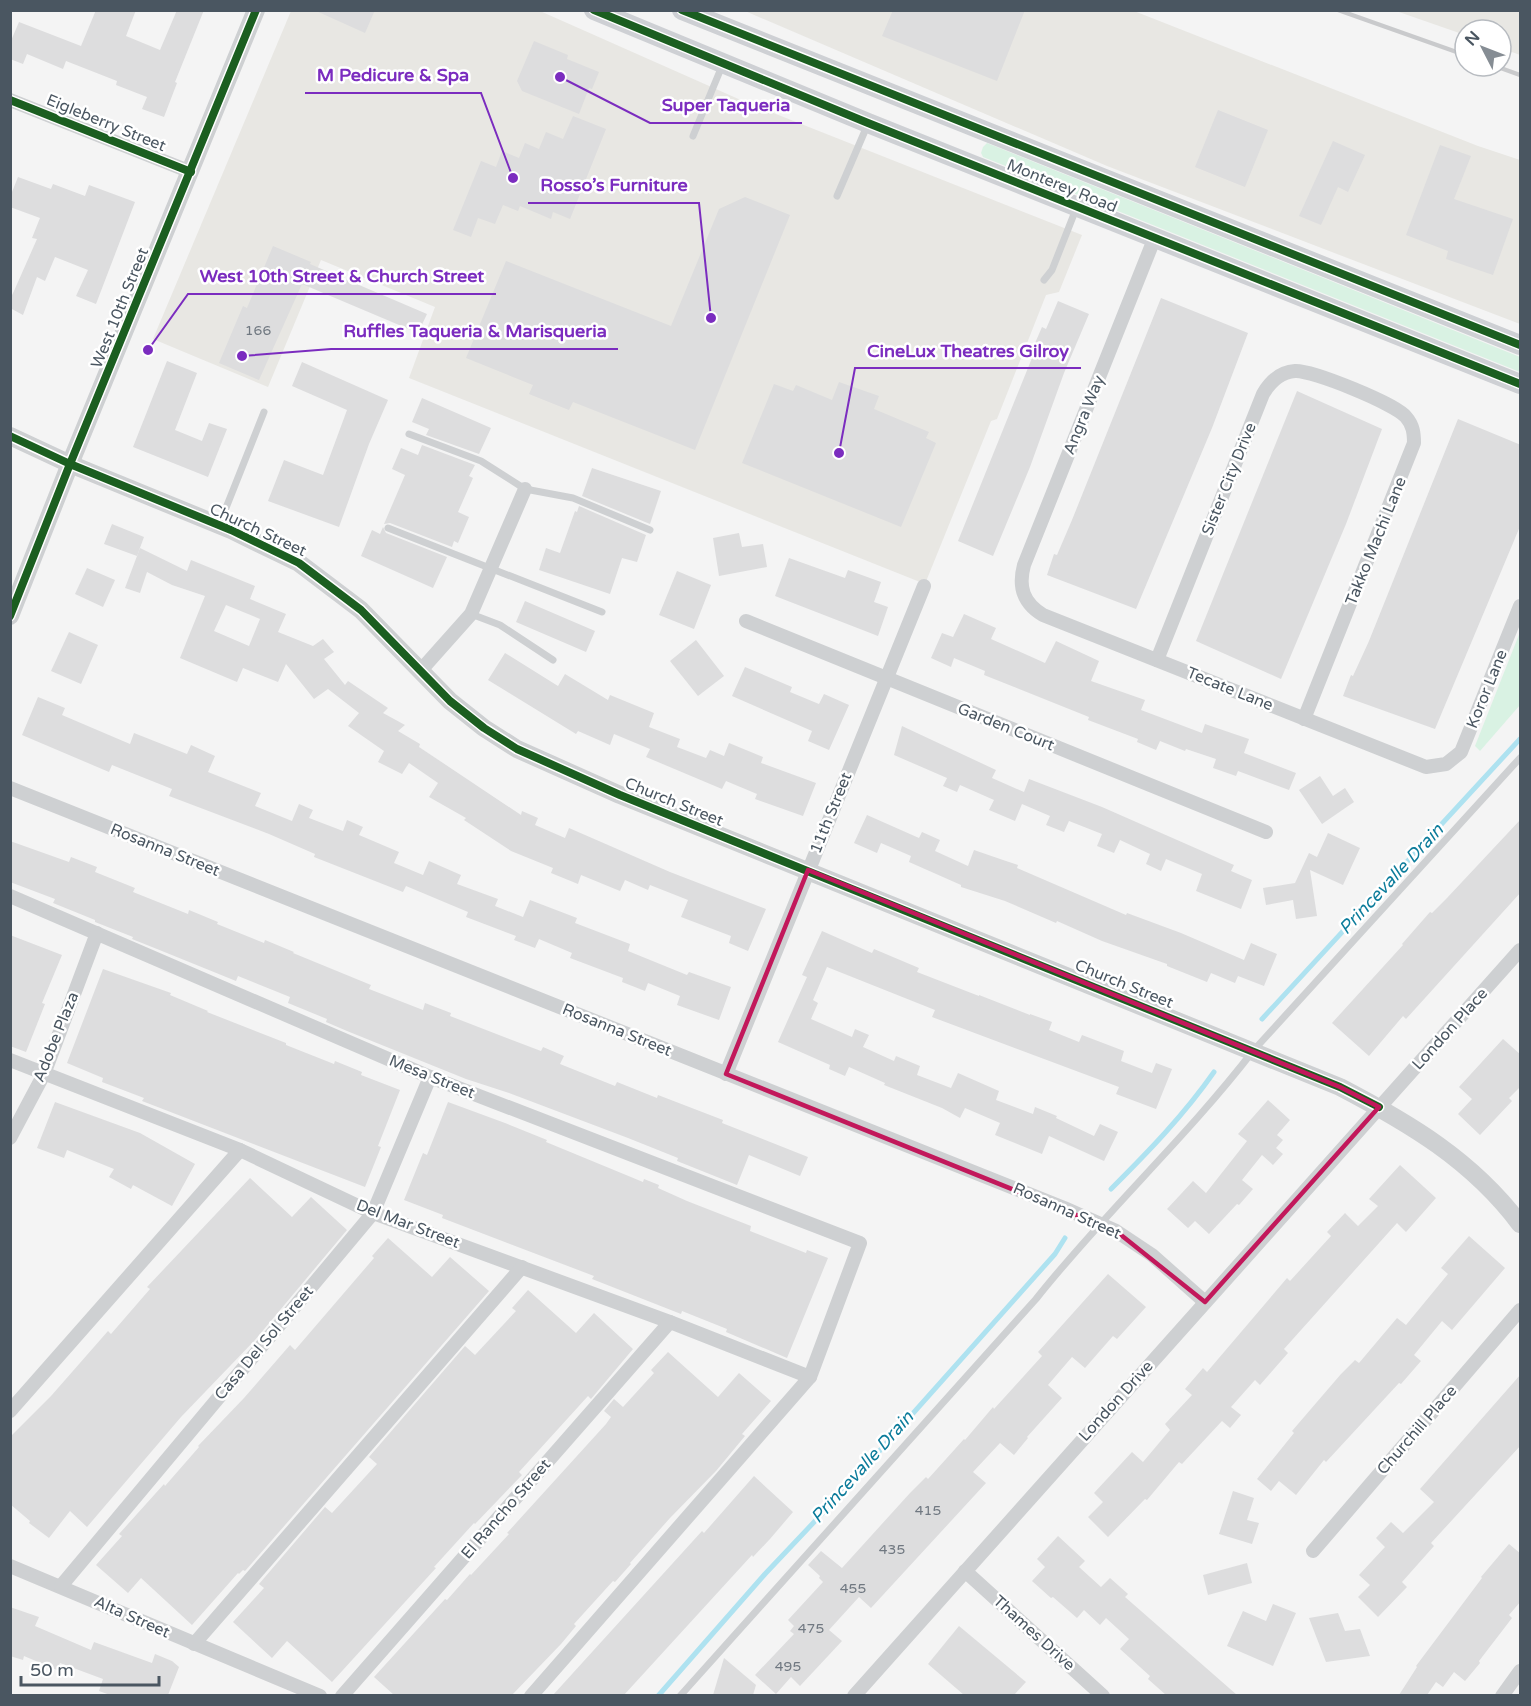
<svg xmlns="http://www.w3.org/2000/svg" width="1531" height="1706" font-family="'Varela Round',sans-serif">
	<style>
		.commercial { fill: #e8e7e3 }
		.green { fill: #d9f2e3 }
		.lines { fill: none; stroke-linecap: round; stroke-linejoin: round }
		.stream { stroke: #aee2f0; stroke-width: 5 }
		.building { fill: #ddddde; fill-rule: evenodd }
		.service { stroke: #ced0d2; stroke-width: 7 }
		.minor { stroke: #ced0d2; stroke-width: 14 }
		.tertiary { stroke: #ced0d2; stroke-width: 18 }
		.secondary { stroke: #ced0d4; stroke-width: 20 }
		.rail { stroke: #c9cacc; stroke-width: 4.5 }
		.cycleway-casing { stroke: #fff; stroke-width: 11 }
		.cycleway { stroke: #1b5e20; stroke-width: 8 }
		.marked { fill: none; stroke: #c2185b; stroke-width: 4.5; stroke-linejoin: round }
		.labels { text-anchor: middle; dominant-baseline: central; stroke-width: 5; stroke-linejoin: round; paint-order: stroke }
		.number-label { font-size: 14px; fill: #707881 }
		.street-label { font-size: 16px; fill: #4a5661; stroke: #fff }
		.water-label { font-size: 18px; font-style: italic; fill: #0c7c9b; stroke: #fff }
		.leader { fill: none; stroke: #7b2cbf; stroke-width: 2 }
		.callout-dot { fill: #7b2cbf; stroke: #fff; stroke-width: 2 }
		.callout-label { font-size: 18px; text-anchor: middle; font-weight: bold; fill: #7b2cbf; stroke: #fff; stroke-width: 5; stroke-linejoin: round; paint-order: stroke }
	</style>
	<rect width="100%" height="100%" fill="#f4f4f4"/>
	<g class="commercial">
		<path d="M291,11H540L743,101L1082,235L1059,292L1046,295L997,419L991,421L925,584L409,378L435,307L321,260L268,387L153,339Z"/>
		<path d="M745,11H1134L1478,146L1520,160V324L1107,166Z"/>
		<path d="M1396,11H1520V55L1501,48V30H1465V35Z"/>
	</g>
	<g class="green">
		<path d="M987,143L1520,357V372L983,157L981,153L983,147Z"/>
		<path d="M1520,632V705L1480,751L1475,746Z"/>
	</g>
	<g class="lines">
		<g class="stream">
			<path d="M1262,1019L1520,739"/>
			<path d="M1111,1189C1148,1152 1184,1115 1214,1072"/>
			<path d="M658,1696L765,1574L850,1484L1055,1254L1065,1238"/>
		</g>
	</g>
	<g class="building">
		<path d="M96,10H136L126,36L160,50L177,10H204L175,82L177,83L164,117L142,109L147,97L116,85L117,81L66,61L63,69L27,54L23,64L10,59V43L19,22L81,46Z"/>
		<path d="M314,10H375L365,33Z"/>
		<path d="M893,10H1025L997,81L882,36Z"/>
		<path d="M534,41L568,55L567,59L599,72L592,89L589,88L579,114L522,91L517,81Z"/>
		<path d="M1218,110L1268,130L1245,187L1195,167Z"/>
		<path d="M573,116L606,129L570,219L553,212L551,219L520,206L518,211L503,205L495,224L478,218L471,237L453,230L481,161L496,167L502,151L519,158L525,143L539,149L546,132L563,139Z"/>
		<path d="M1333,141L1365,155L1348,192L1338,187L1321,225L1299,216Z"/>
		<path d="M1440,145L1471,156L1454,199L1513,219L1493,275L1446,259L1448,251L1406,235Z"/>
		<path d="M18,177L51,189L53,184L85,196L89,185L135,202L96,304L76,296L88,270L55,257L45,281L37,277L23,315L10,308V299L14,291L37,239L32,238L40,218L10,207V197Z"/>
		<path d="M745,197L790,215L695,450L573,402L569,410L529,394L533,385L466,358L506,261L671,326L719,209Z"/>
		<path d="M273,246L311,262L310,264L427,314L418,333L302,284L259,380L219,363L243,306L247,308Z"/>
		<path d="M1161,298L1248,333L1212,428L1136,609L1047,575L1054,554L1057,555L1072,520Z"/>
		<path d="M1058,301L1089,314L1064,373L1030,467L993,556L958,541L1032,358L1029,357L1042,327L1046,329Z"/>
		<path d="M167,361L197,373L175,430L202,441L209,423L227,429L208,477L133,447Z"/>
		<path d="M302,362L388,400L369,444L339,527L268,501L284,460L323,475L347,410L292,386Z"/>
		<path d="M839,382L879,396L874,409L929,432L926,438L936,443L901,527L742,463L774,384L793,391L796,385L832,400Z"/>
		<path d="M1297,391L1382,429L1346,524L1281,679L1196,641Z"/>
		<path d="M422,398L491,428L479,454L426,435L429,429L412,422Z"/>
		<path d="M1458,419L1521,445V524L1435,729L1343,696L1351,675L1353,676L1369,641Z"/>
		<path d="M422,445L475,465L469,476L473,478L458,512L469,517L458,543L454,541L452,547L390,523L384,524L405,475L392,469L401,448L418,455Z"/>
		<path d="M592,468L661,491L650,524L582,496Z"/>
		<path d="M579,506L646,535L637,562L622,558L610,594L539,570L546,548L560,553L575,511L577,512Z"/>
		<path d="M112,524L144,537L137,556L104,544Z"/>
		<path d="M383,527L386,533L447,557L433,588L361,556L372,530L380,534Z"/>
		<path d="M739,533L742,547L763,544L767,567L719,576L713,538Z"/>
		<path d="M140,548L187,571L191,560L255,586L250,599L286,614L278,632L313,646L323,639L334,652L324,659L345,685L348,681L388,708L383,713L405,725L398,731L420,744L419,747L521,815L522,811L538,818L535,825L565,838L569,828L670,872L766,909L748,951L729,943L731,936L681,917L688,900L650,885L648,890L625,880L620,891L581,875L578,884L551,873L553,868L511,851L464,820L466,818L429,797L438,783L409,763L402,774L378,762L384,751L348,726L359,713L328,689L314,699L286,664L278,682L243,668L237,682L180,658L205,596L172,585L147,572L140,593L125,588ZM226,605L260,619L249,646L214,631Z"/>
		<path d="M789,558L845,578L848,570L881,582L874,602L888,607L878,636L775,596Z"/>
		<path d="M87,568L115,580L103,607L75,594Z"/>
		<path d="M677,571L711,585L694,629L659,615Z"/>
		<path d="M525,601L595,631L586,652L516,622Z"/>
		<path d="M964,614L996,628L991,639L1045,663L1056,641L1099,661L1091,681L1145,700L1141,710L1202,733L1205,724L1249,739L1244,753L1296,773L1289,790L1238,771L1236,776L1213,768L1216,759L1186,749L1185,751L1160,741L1156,750L1137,742L1138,739L1088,720L1089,717L984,675L985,671L954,658L951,667L931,658L942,633L953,637Z"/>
		<path d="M69,632L98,645L81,684L51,671Z"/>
		<path d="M696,640L724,676L698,696L670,661Z"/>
		<path d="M505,653L558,686L565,674L608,700L610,695L654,713L649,727L680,739L677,747L706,758L710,750L724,756L729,743L763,757L761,763L816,783L803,816L755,799L757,794L726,781L722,789L646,757L650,749L614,734L610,745L578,731L576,734L488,680Z"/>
		<path d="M745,667L792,687L790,692L819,704L824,694L849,705L829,750L808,741L812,731L732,696Z"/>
		<path d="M38,697L65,708L62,715L130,744L134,733L187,754L191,745L215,756L208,772L261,793L255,806L292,821L299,804L313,810L309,818L343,831L347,820L363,827L359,835L399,852L394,863L423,875L429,861L461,875L457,884L498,899L495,906L523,917L530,900L577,918L575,923L630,944L628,951L687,975L689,972L731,987L719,1020L677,1005L680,996L648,983L645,991L622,982L623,978L570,958L572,953L539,939L535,948L514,940L516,936L466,917L468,912L406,886L403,892L314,857L315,854L269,834L169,796L172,789L112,765L109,772L22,735Z"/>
		<path d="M902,726L996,770L992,778L1024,792L1029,779L1102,807L1234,865L1231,871L1252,880L1241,909L1196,891L1202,874L1166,859L1161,871L1146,864L1150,854L1120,840L1114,853L1097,846L1102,834L1069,821L1064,832L1046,825L1050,816L1022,804L1015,821L989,810L994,800L960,785L957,792L943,786L947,778L894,755Z"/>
		<path d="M1320,776L1333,796L1345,788L1354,802L1322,824L1299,790Z"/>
		<path d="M867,815L919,838L922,832L940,840L935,851L968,866L974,850L1003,860L1018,865L1017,868L1126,915L1127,913L1181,933L1244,960L1251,943L1277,954L1264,986L1238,976L1235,983L1211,973L1207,982L1167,966V964L1102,941L1057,921L1056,923L1005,901L961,887V885L909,862L911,856L881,843L877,853L854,843Z"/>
		<path d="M1521,819V892L1406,1019L1403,1016L1369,1056L1332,1023L1403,945L1402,944L1430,912L1432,913L1447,898Z"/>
		<path d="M1328,833L1360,848L1343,885L1310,870L1317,916L1296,919L1293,900L1266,905L1263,888L1295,883L1309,853L1317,857Z"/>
		<path d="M10,841L69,862L71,857L97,867L95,872L135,888L133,892L188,914L189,910L218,922L217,924L264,943L265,940L294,952L293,953L371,985L369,989L423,1010L425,1003L451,1013L450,1016L499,1035L541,1051L543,1047L564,1056L560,1064L615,1086L617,1082L657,1098L658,1095L723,1120L722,1123L808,1157L800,1176L749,1155L737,1185L677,1161L678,1158L628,1138L509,1093L466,1079L347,1031L326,1022L327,1019L288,1003L290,997L238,976L236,981L157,949L132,939L133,937L95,922V920L53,903L55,899L10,882Z"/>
		<path d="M822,931L872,953L874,949L919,968L917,972L979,996V995L1030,1015V1014L1052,1022L1049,1030L1079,1042L1082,1035L1124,1051L1121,1061L1152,1073L1156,1063L1172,1069L1156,1109L1116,1094L1119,1087L932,1017L935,1010L827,967L813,1000L818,1003L811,1019L852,1037L855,1029L869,1035L863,1047L894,1061L896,1056L920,1066L917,1075L951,1088L958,1073L999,1091L996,1100L1033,1114L1035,1107L1057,1116L1056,1118L1094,1136L1100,1124L1118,1132L1104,1161L1049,1136L1042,1154L995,1135L1000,1123L965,1108L960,1118L942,1108L884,1085L885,1083L849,1067L845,1076L829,1069L830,1065L778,1042L807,977L802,975Z"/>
		<path d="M10,935L62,955L42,1003L45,1004L26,1052L10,1046Z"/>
		<path d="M103,969L171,993L170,995L208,1011L207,1012L286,1043V1045L334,1064L335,1061L362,1072L361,1075L400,1090L378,1146L381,1147L365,1187L142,1101L144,1098L102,1082L103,1078L67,1063Z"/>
		<path d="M1503,1039L1521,1055V1086L1509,1098L1512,1101L1480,1135L1458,1114L1472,1099L1459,1087Z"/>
		<path d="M1268,1100L1290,1120L1277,1135L1283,1140L1276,1148L1283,1154L1273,1165L1262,1155L1242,1180L1253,1189L1239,1205L1237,1204L1209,1234L1195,1221L1188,1228L1167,1209L1193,1181L1206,1193L1247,1141L1238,1134Z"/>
		<path d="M55,1102L140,1133L195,1164L172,1206L133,1185L131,1189L109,1177L114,1169L67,1150L64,1158L37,1148Z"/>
		<path d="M448,1102L505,1123L547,1140L546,1142L643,1182L644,1179L659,1185L658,1188L687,1201L751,1226L750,1231L806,1253L807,1250L828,1258L787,1358L726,1332L727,1329L682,1311L681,1314L592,1279L594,1276L442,1218L443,1215L404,1200L423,1153L427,1155Z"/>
		<path d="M1400,1165L1436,1198L1406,1232L1397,1223L1284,1349L1288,1353L1260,1385L1255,1380L1231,1407L1241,1415L1230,1428L1222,1421L1182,1464L1179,1462L1147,1500L1145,1499L1108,1537L1088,1517L1103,1502L1094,1493L1132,1452L1143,1462L1170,1430L1165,1424L1192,1395L1185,1389L1203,1368L1207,1372L1287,1278L1290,1281L1331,1236L1327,1232L1345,1213L1358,1226L1378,1206L1369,1199Z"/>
		<path d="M250,1178L292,1217L311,1197L347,1230L255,1340L181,1417L87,1527L70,1511L49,1538L29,1523L30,1521L10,1504V1437L51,1396L108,1331L111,1334L150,1289L147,1287Z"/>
		<path d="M1469,1236L1505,1268L1452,1330L1442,1321L1414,1355L1421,1361L1401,1384L1399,1383L1326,1462L1324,1460L1296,1495L1279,1481L1271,1491L1257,1479L1294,1433L1292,1431L1341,1374L1355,1360L1359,1363L1397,1318L1406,1325L1448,1274L1441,1268Z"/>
		<path d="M388,1238L432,1277L450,1257L489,1291L245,1571L243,1570L239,1574L238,1573L192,1625L141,1578L128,1593L96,1565L122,1536L119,1534L164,1484L165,1486L199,1447L198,1446L244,1398L290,1345L295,1350L374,1258L372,1256Z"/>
		<path d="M1108,1274L1146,1307L1117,1339L1113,1336L1085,1368L1072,1357L1048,1385L1062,1398L1027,1437L1028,1438L1014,1455L1000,1443L973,1472L986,1483L871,1608L859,1597L829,1630L842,1641L800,1686L791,1677L776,1694L755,1675L794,1634L790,1631L794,1626L788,1620L823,1582L819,1578L820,1576L808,1565L821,1551L842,1568L910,1493L926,1477L928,1479L964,1439L965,1440L993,1407L994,1409L1042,1356L1038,1352Z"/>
		<path d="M528,1290L576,1333L594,1313L633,1349L591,1399L588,1396L519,1472L522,1475L475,1524L474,1523L434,1567L436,1568L332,1682L287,1641L272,1658L233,1622L264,1588L259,1584L325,1507L332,1513L377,1464L369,1457L465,1346L475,1355L516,1311L512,1308Z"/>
		<path d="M668,1352L718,1397L739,1373L771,1401L742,1434L745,1436L716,1471L670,1518L630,1563L631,1564L615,1582L613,1581L574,1624L576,1626L561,1644L512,1695H394L374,1677L445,1599L447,1600L470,1574L471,1575L509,1534L507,1533L606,1424L611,1417L604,1411L614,1399L623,1407L654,1373L651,1370Z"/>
		<path d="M1521,1374V1445L1431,1543L1434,1546L1402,1582L1407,1587L1378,1617L1358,1597L1370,1585L1359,1575L1385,1547L1376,1538L1391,1522L1403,1533L1434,1502L1420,1489Z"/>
		<path d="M754,1476L793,1512L770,1539L753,1557L752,1555L624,1695H553L702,1531L704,1533Z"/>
		<path d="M1233,1491L1254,1498L1247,1520L1259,1523L1252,1544L1219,1534Z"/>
		<path d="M1058,1536L1085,1561L1079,1567L1101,1587L1110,1578L1128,1594L1125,1597L1237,1695H1166L1148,1679L1150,1676L1120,1649L1129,1639L1106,1618L1100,1625L1084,1610L1077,1618L1053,1597L1051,1598L1032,1581L1045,1567L1037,1559Z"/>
		<path d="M1509,1544L1521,1554V1601L1509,1615L1512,1618L1479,1661L1480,1663L1465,1681L1454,1672L1443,1687L1436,1682L1427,1695H1399L1417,1667L1416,1666L1482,1578L1481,1577Z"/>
		<path d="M1247,1563L1252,1583L1208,1595L1203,1575Z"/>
		<path d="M1273,1604L1296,1613L1273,1666L1227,1646L1243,1611L1266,1621Z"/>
		<path d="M10,1607L39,1617L35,1626L91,1650L94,1642L152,1663L155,1654L172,1661L179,1667L168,1695H110L99,1691L103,1679L60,1663L57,1670L24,1656L23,1660L10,1656Z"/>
		<path d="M1338,1613L1345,1631L1360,1629L1370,1656L1326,1662L1309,1618Z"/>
		<path d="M959,1626L1026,1682L1014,1695H964L928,1664Z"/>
		<path d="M724,1658L756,1685L753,1695H713Z"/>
	</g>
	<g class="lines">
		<g class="service">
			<path d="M693,136L722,66"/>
			<path d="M837,196L867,126"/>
			<path d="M1044,280L1052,270L1076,209"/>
			<path d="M409,434L481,461L525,489L573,498L650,530"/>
			<path d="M220,523L264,412"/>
			<path d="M388,528L602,612"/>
			<path d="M471,614L500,625L553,660"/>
			<path d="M680,1696L1036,1299C1104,1213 1186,1138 1253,1051L1520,758"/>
		</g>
		<g class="minor">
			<path d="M10,100L191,172"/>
			<path d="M1155,237L1024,565C1018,587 1023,603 1043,615L1426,767L1446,764L1461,752L1520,606"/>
			<path d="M746,621L1266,832"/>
			<path d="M1157,660L1263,394C1270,382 1280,372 1295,371C1312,370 1396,404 1406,417C1413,425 1414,433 1414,443L1304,719"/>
			<path d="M422,669L471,614L525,489"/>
			<path d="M10,788L1064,1208L1116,1231L1152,1255L1205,1302"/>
			<path d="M10,896L430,1077L860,1243L810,1377L531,1696"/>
			<path d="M10,1060L240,1150L373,1213L670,1322L810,1377"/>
			<path d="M726,1074L924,586"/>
			<path d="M10,1138L44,1074L97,933"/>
			<path d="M10,1411L240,1150"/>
			<path d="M1313,1551L1520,1310"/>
			<path d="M10,1566L320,1696"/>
			<path d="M965,1571L1103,1696"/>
			<path d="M61,1586L373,1213L430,1077"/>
			<path d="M194,1644L522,1267"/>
			<path d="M342,1696L670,1322"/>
			<path d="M854,1696L1520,950"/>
			<path d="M1502,1696L1520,1671"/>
		</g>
		<g class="tertiary">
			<path d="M10,436L70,464L231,530L299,563L361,610L450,701L484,728L517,749L620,795L1340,1087C1409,1123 1472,1160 1520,1224"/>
			<path d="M10,616L70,464L256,10"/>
		</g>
		<g class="secondary">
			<path d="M594,10L868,123L1520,384"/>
			<path d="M682,10L1520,345"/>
		</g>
		<g class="rail">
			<path d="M1338,10L1465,55"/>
			<path d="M1495,66L1520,75"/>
		</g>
		<defs>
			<g id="cycleway">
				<path d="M594,10L868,123L1520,384"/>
				<path d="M682,10L1520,345"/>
				<path d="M10,100L191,172"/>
				<path d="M10,436L70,464L231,530L299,563L361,610L450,701L484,728L517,749L620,795L1340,1087L1379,1107"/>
				<path d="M10,616L70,464L256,10"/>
			</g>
		</defs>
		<use href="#cycleway" class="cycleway-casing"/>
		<use href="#cycleway" class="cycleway"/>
	</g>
	<path class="marked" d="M808,870L1340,1087L1379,1107L1205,1302L1116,1231L726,1074Z"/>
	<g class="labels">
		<g class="number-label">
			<text x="258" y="330">166</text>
			<text x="928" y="1510">415</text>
			<text x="892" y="1549">435</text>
			<text x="853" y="1588">455</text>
			<text x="811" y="1628">475</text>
			<text x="788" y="1666">495</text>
		</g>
		<g class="street-label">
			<text transform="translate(106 123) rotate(22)">Eigleberry Street</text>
			<text transform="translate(1062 186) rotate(22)">Monterey Road</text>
			<text transform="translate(120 308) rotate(-68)">West 10th Street</text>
			<text transform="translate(1084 415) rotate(-68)">Angra Way</text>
			<text transform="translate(1229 479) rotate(-68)">Sister City Drive</text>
			<text transform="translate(258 530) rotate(25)">Church Street</text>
			<text transform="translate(1376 541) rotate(-68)">Takko Machi Lane</text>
			<text transform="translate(1230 689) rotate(22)">Tecate Lane</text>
			<text transform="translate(1487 689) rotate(-68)">Koror Lane</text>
			<text transform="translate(1006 727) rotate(22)">Garden Court</text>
			<text transform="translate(674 802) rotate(22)">Church Street</text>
			<text transform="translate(831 813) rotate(-68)">11th Street</text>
			<text transform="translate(165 850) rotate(22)">Rosanna Street</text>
			<text transform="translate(1124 984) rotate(22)">Church Street</text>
			<text transform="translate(1450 1029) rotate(-48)">London Place</text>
			<text transform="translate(617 1030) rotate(22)">Rosanna Street</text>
			<text transform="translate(56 1037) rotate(-68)">Adobe Plaza</text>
			<text transform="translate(432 1077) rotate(22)">Mesa Street</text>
			<text transform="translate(1067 1211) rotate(24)">Rosanna Street</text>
			<text transform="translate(408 1224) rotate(21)">Del Mar Street</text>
			<text transform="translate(264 1343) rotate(-50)">Casa Del Sol Street</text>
			<text transform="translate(1116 1401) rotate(-48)">London Drive</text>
			<text transform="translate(1417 1430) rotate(-49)">Churchill Place</text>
			<text transform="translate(506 1509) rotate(-49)">El Rancho Street</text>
			<text transform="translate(132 1617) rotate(24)">Alta Street</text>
			<text transform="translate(1034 1633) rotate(42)">Thames Drive</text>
		</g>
		<g class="water-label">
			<text transform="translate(1391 879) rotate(-47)">Princevalle Drain</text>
			<text transform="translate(862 1467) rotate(-48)">Princevalle Drain</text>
		</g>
	</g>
	<path class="leader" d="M513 178L481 93H305M560 77L650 123H802M711 318L699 203H528M148 350L188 294H496M242 356L331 349H618M839 453L855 368H1081"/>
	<g class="callout-dot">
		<circle cx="513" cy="178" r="6"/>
		<circle cx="560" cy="77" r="6"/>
		<circle cx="711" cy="318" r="6"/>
		<circle cx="148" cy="350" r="6"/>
		<circle cx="242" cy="356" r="6"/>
		<circle cx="839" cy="453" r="6"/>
	</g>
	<g class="callout-label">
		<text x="393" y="81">M Pedicure &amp; Spa</text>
		<text x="726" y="111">Super Taqueria</text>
		<text x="614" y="191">Rosso’s Furniture</text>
		<text x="342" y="282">West 10th Street &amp; Church Street</text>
		<text x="475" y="337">Ruffles Taqueria &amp; Marisqueria</text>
		<text x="968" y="357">CineLux Theatres Gilroy</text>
	</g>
	<rect width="1531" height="1706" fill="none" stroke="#4a5661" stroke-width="24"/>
	<g transform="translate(1483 48) rotate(312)"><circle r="28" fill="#ffffff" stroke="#b7bbc0" stroke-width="1.5"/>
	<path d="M0-4.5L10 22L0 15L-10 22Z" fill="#868d94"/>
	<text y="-9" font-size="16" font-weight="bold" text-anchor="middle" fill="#4a5661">N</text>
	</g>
	<path d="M21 1676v9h138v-9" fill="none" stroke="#4a5661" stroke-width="3"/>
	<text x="30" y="1676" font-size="18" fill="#4a5661" stroke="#ffffff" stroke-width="4.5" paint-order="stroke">50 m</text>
</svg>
